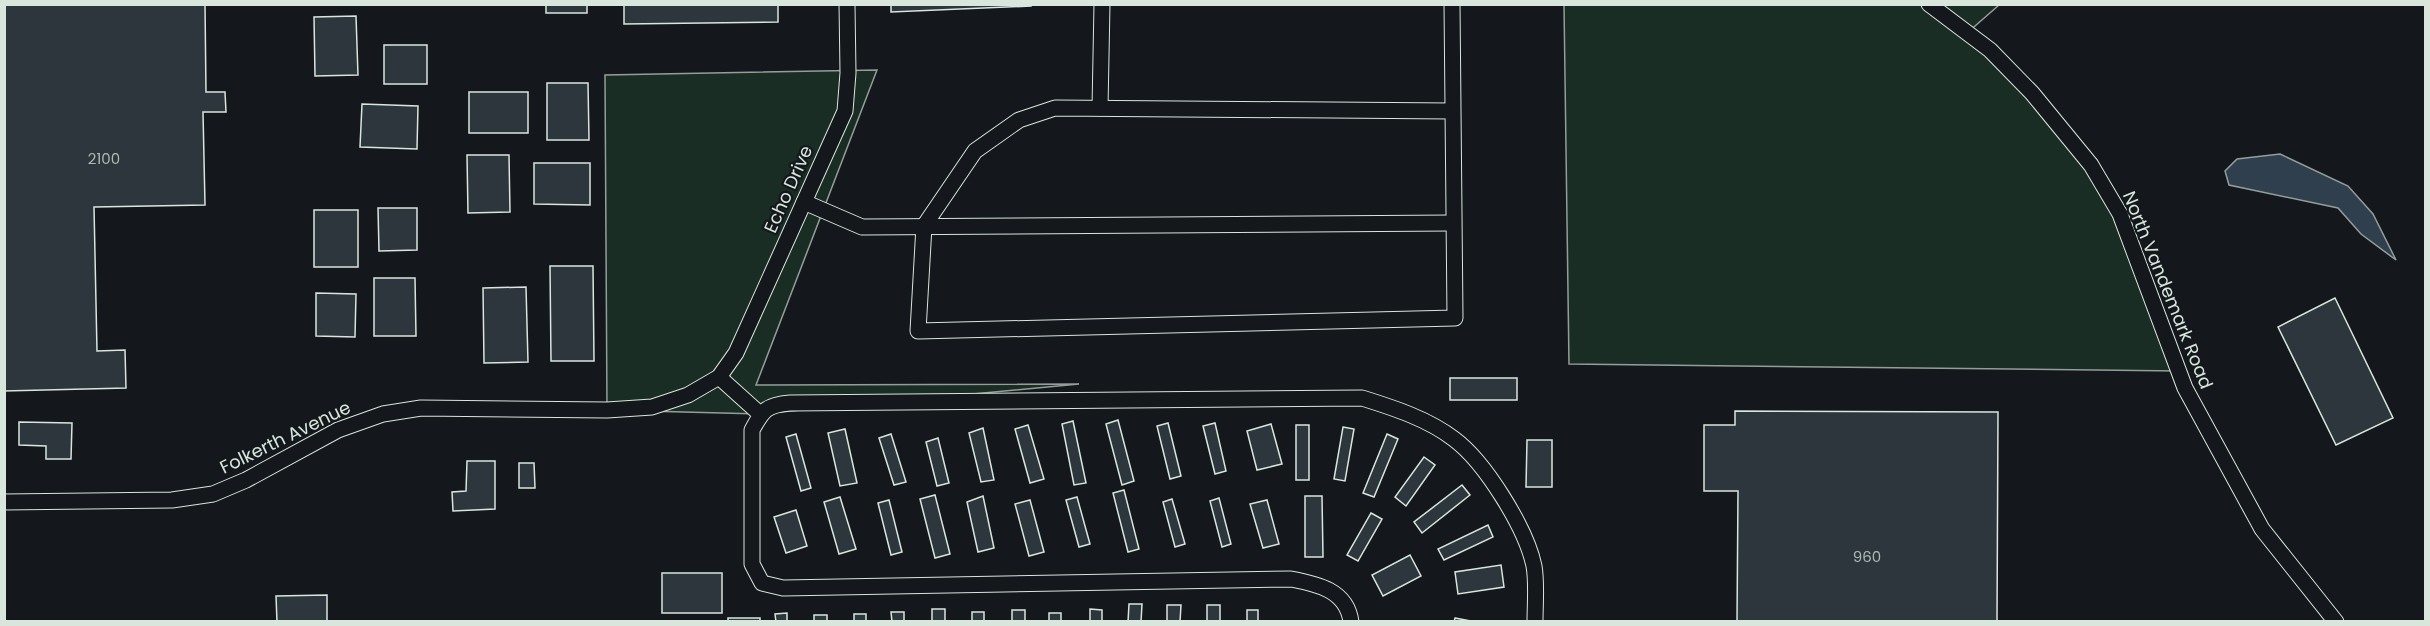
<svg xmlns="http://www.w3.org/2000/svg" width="2430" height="626" font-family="Poppins,sans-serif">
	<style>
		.green { fill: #1a2d24; stroke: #939e99; stroke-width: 1.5 }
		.water { fill: #2f3f4d; stroke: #939e99; stroke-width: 1.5 }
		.building { fill: #2c363c; stroke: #d8e6dc; stroke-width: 1.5 }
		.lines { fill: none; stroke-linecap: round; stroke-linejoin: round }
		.street-casing { stroke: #d8e6dc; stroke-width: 17 }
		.street { stroke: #14181c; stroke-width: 15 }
		.labels { text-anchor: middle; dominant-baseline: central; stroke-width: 4.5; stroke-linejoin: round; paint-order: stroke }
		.number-label { font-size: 15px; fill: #adbab4 }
		.street-label { font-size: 18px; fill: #d8e6dc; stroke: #14181c }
	</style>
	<rect width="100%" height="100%" fill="#14181c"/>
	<g class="green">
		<path d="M1564,5H1999L1967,33L2091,165L2179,371L1569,364Z"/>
		<path d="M877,70L756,385L1079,384L760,414L607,410L605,75Z"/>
	</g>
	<path class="water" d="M2280,154L2348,186L2373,214L2396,260L2361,234L2338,208L2229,185L2225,171L2237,159Z"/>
	<g class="building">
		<path d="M4,4H205L206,92H225L226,112H203L205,205L94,207L97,351L125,350L126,388L4,391Z"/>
		<rect x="546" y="4" width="41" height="9"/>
		<path d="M624,4H778V22L624,24Z"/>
		<path d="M891,4H1031V6L891,12Z"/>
		<path d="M356,16L358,75L315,76L314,17Z"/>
		<rect x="384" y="45" width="43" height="39"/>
		<path d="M547,83H588L589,140H547Z"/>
		<rect x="469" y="92" width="59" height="41"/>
		<path d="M362,104L418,106L417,149L360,147Z"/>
		<path d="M467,155H509L510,212L468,213Z"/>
		<path d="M534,163H590V205L534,204Z"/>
		<path d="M378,208H417V250L379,251Z"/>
		<rect x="314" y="210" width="44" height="57"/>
		<path d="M550,266H593L594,361H551Z"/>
		<path d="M374,278H415L416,336H374Z"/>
		<path d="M526,287L528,362L484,363L483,288Z"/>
		<path d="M316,293L356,294L355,337L316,336Z"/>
		<path d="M2335,298L2393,418L2336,445L2278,327Z"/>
		<rect x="1450" y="378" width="67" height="22"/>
		<path d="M1735,411L1998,412L1997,622H1737L1738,491H1704V425H1735Z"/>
		<path d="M1118,420L1134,481L1122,485L1106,424Z"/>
		<path d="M1073,421L1086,483L1074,485L1062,424Z"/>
		<path d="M19,422L72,423L71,459H46V446L19,445Z"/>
		<path d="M1168,423L1181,476L1170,479L1157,426Z"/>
		<path d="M1215,423L1226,471L1215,474L1203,426Z"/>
		<path d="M1271,424L1282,464L1257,470L1247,431Z"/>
		<path d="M1028,425L1044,479L1030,483L1015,429Z"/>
		<rect x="1296" y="425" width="13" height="55"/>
		<path d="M1343,427L1354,429L1345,481L1334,479Z"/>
		<path d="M983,428L994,480L981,482L969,433Z"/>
		<path d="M845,429L857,483L840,486L828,433Z"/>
		<path d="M796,434L811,488L801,491L786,437Z"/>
		<path d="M891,434L906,482L894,485L879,438Z"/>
		<path d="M1387,434L1398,439L1374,497L1363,493Z"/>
		<path d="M938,438L949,483L937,486L926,442Z"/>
		<path d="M1527,440H1552V487H1526Z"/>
		<path d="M1424,457L1435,465L1406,506L1395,497Z"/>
		<path d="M467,461H495V509L453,511L452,492L466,491Z"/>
		<path d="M519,463H534L535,488H519Z"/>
		<path d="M1462,485L1470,495L1422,533L1414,522Z"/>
		<path d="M1124,490L1139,549L1128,552L1113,493Z"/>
		<path d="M935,495L950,554L935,558L920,499Z"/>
		<path d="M983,496L994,548L978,552L967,502Z"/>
		<path d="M1305,496H1322L1323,557H1305Z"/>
		<path d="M840,497L856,549L839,554L824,502Z"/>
		<path d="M1077,497L1090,544L1079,547L1066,500Z"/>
		<path d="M1219,498L1231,544L1222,547L1210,501Z"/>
		<path d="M1172,499L1185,544L1175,547L1163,502Z"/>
		<path d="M889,500L902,552L891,555L878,503Z"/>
		<path d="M1030,500L1044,552L1029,556L1015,504Z"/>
		<path d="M1267,500L1279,544L1263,548L1250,504Z"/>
		<path d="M796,510L807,546L786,553L774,517Z"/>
		<path d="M1371,513L1382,519L1358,561L1347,555Z"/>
		<path d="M1488,525L1493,537L1444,560L1438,549Z"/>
		<path d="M1410,555L1421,576L1383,596L1372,575Z"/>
		<path d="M1501,565L1504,587L1458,594L1455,572Z"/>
		<rect x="662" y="573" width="60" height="40"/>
		<path d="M327,595V622H277L276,596Z"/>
		<path d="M1129,604H1142L1141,622H1128Z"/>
		<path d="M1167,605H1181L1180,622H1167Z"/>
		<rect x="1207" y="605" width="13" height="17"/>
		<rect x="932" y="609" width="13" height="13"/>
		<path d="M1090,609L1102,610V622H1090Z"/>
		<rect x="1012" y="610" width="13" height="12"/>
		<rect x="1247" y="610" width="11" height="12"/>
		<path d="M891,612H904V622H892Z"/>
		<rect x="972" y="612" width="12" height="10"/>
		<path d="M787,613V622H776L775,614Z"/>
		<rect x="1049" y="613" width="12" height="9"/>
		<rect x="854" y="614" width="12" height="8"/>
		<rect x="814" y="615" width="13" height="7"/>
		<rect x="728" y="618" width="32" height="4"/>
		<path d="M1455,618L1476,622H1454Z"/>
	</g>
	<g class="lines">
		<defs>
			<g id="street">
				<path d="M1452,4L1455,318L918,331L924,226L975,151L1019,120L1055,108L1452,111"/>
				<path d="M1929,4L1990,50L2032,93L2091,165L2120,214L2185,388L2262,529L2336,622"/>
				<path d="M1100,108L1102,4"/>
				<path d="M804,202L862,227L1453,223"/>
				<path d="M719,377L760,414"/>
				<path d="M4,502L172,500L213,494L246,480L338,430L383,414L421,408L607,410L652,407L688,395L719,377L736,353L845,111L848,73L847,4"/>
				<path d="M1351,622C1347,590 1317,584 1291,579L783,588L762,583L752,564V430C763,410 766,405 790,403L1362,398C1394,408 1428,419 1454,439C1485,462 1526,528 1534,566C1537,583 1535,604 1535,622"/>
			</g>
		</defs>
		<use href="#street" class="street-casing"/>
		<use href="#street" class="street"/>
	</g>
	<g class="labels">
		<g class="number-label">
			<text x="104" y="158">2100</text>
			<text x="1867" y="556">960</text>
		</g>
		<g class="street-label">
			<text transform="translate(788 189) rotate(-66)">Echo Drive</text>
			<text transform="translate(2168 290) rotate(68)">North Vandemark Road</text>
			<text transform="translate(285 437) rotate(-26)">Folkerth Avenue</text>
		</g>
	</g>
	<rect width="2430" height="626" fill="none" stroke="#d8e6dc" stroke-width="12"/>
</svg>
